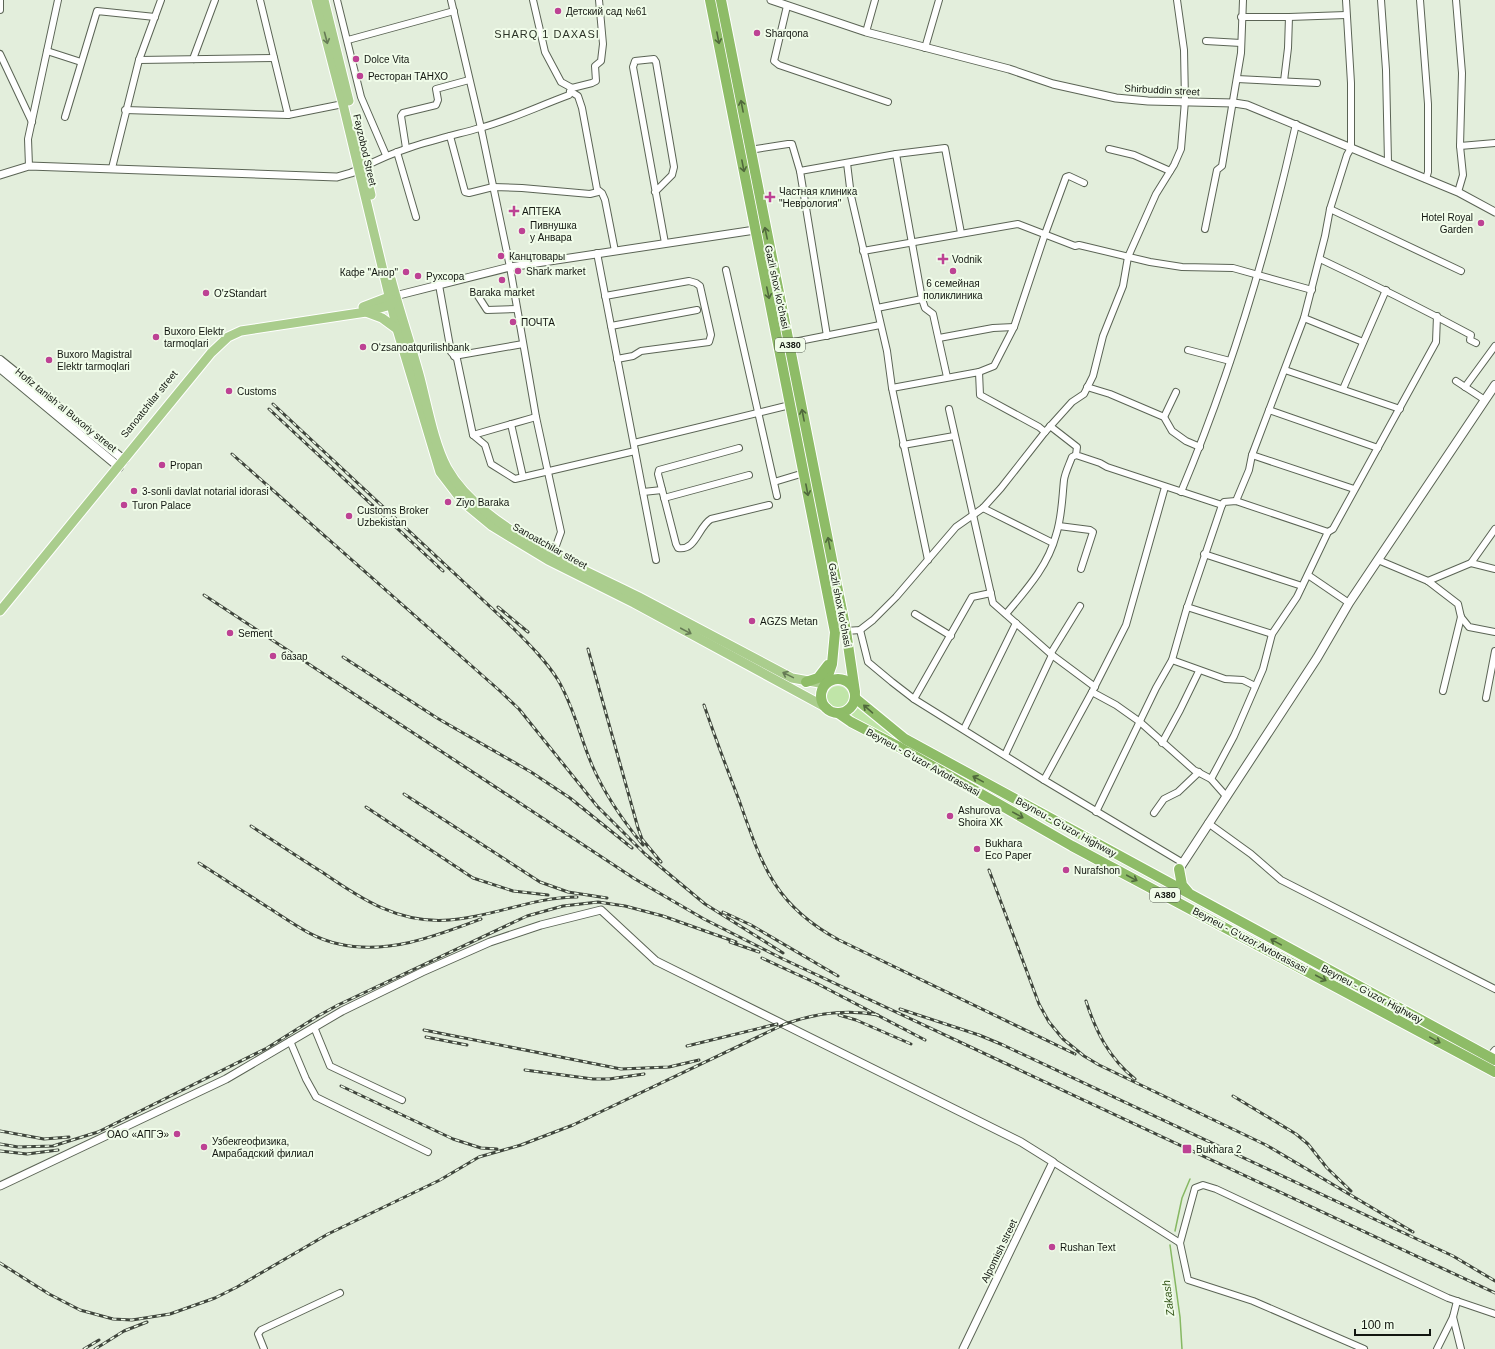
<svg xmlns="http://www.w3.org/2000/svg" width="1495" height="1349" font-family="Helvetica,sans-serif">
	<style>
		.green { fill: #c0e5a8 }
		.lines { fill: none; stroke-linecap: round; stroke-linejoin: round }
		.stream { stroke: #86b862; stroke-width: 1.5 }
		.minor-casing { stroke: #5b6455; stroke-width: 8 }
		.tertiary-casing { stroke: #5b6455; stroke-width: 9 }
		.secondary-casing { stroke: #5b6455; stroke-width: 10 }
		.primary-casing { stroke: #fff; stroke-width: 11 }
		.trunk-casing { stroke: #fff; stroke-width: 12 }
		.minor { stroke: #fff; stroke-width: 6 }
		.tertiary { stroke: #fff; stroke-width: 7 }
		.secondary { stroke: #fff; stroke-width: 8 }
		.primary { stroke: #aacd8d; stroke-width: 9 }
		.trunk { stroke: #8ebc67; stroke-width: 10 }
		.rail-casing { stroke: #3f453c; stroke-width: 3 }
		.rail { stroke: #f0fce9; stroke-width: 1.5; stroke-dasharray: 4.5; stroke-linecap: butt }
		.oneway { stroke: #667b55 }
		.oneway2 { stroke: #50693c }
		.poi-dot { fill: #bd4294; stroke: #f0fce9; stroke-width: 1.5 }
		.labels { text-anchor: middle; dominant-baseline: central; stroke-width: 4; stroke-linejoin: round; paint-order: stroke }
		.shield { fill: #f0fce9; stroke: #555b51; stroke-width: 1 }
		.shield-label { font-size: 9px; font-weight: bold; fill: #121610 }
		.poi-label { font-size: 10px; fill: #121610; stroke: #f0fce9; text-anchor: start }
		.street-label { font-size: 10px; fill: #121610; stroke: #f0fce9 }
		.neighbourhood-label { font-size: 11px; letter-spacing: 1px; fill: #2b3326; stroke: #f0fce9 }
		.water-label { font-size: 11px; font-style: italic; fill: #345519; stroke: #f0fce9 }
	</style>
	<rect width="100%" height="100%" fill="#e3eedc"/>
	<g class="green">
		<circle cx="838" cy="697" r="11"/>
		<path d="M858,705L895,737L1204,907L1203,908L854,718L848,714Z"/>
	</g>
	<g class="lines">
		<g class="stream">
			<path d="M1175,1231L1182,1198L1190,1179"/>
			<path d="M1170,1245L1180,1317L1182,1349"/>
		</g>
		<defs>
			<g id="minor">
				<path d="M260,0L288,115"/>
				<path d="M337,0L361,97L386,155"/>
				<path d="M451,0L481,128L510,267L536,417L561,532L553,554"/>
				<path d="M533,0L545,52L561,82L572,88"/>
				<path d="M1381,0L1386,70L1388,162"/>
				<path d="M1420,0L1428,104V172L1426,179"/>
				<path d="M1456,0L1462,73L1460,146L1463,175L1458,192"/>
				<path d="M787,6L774,61L779,65L888,102"/>
				<path d="M0,10V0"/>
				<path d="M1241,17H1289L1346,15"/>
				<path d="M866,32L875,0"/>
				<path d="M348,40L454,11"/>
				<path d="M1206,41L1241,43"/>
				<path d="M925,48L939,0"/>
				<path d="M47,51L81,62"/>
				<path d="M0,54L32,122"/>
				<path d="M193,59L215,0"/>
				<path d="M139,60L274,58"/>
				<path d="M1237,79L1317,83"/>
				<path d="M1284,81L1288,48L1289,17"/>
				<path d="M570,91L578,96L582,108L597,189L602,193L605,200L615,251"/>
				<path d="M125,110L288,115L343,104"/>
				<path d="M65,117L97,11L155,17"/>
				<path d="M450,136L465,192L469,193L493,187L522,188L590,194L598,192"/>
				<path d="M1460,146L1495,143"/>
				<path d="M406,148L401,116L403,113L436,105L438,100L436,89L469,80"/>
				<path d="M756,149L788,144H792L800,171L827,336"/>
				<path d="M1109,149L1134,155L1170,171"/>
				<path d="M397,152L416,217"/>
				<path d="M896,154L922,299L925,308L933,314L947,377"/>
				<path d="M847,163L851,196L887,351L892,388L928,560"/>
				<path d="M29,166L28,139L58,0"/>
				<path d="M364,167C401,147 440,139 480,128C510,120 539,106 569,95L572,88L592,83L596,81L595,66L601,61L603,44L599,0"/>
				<path d="M112,168L139,60L161,0"/>
				<path d="M800,171L896,154L945,148L961,233"/>
				<path d="M655,192L672,175L674,167L656,62L654,59L635,61L633,67L665,243"/>
				<path d="M1330,209L1461,271"/>
				<path d="M1205,229L1217,170L1222,166L1241,53L1243,0"/>
				<path d="M863,251L1018,224L1075,246L1079,245L1150,262L1182,267L1233,268L1312,290"/>
				<path d="M597,253L656,560"/>
				<path d="M1320,259C1371,283 1421,308 1471,335L1470,340L1476,343"/>
				<path d="M726,270L777,496"/>
				<path d="M439,285L451,352L457,359L473,435L485,445L491,464L515,479L635,451"/>
				<path d="M478,296L487,310L517,309"/>
				<path d="M605,296L689,281L696,283L700,286L711,335L709,342L641,351L633,356L617,359"/>
				<path d="M877,308L922,299"/>
				<path d="M1304,318L1363,342"/>
				<path d="M611,326L697,310"/>
				<path d="M939,338L993,328L1014,327"/>
				<path d="M789,343L880,325"/>
				<path d="M1188,350L1230,361"/>
				<path d="M454,356L523,344"/>
				<path d="M1285,370L1400,409"/>
				<path d="M979,372L994,366L1014,327L1045,234L1066,177L1069,176L1084,183"/>
				<path d="M1456,381L1485,400"/>
				<path d="M1087,387L1110,394L1164,417L1172,431L1186,441L1200,447"/>
				<path d="M1465,387L1495,346"/>
				<path d="M892,388L979,372L980,395L1039,427L1045,432"/>
				<path d="M1343,389L1386,290"/>
				<path d="M949,409L993,603L1052,655L1095,687"/>
				<path d="M1269,410L1378,448"/>
				<path d="M1164,417L1176,392"/>
				<path d="M511,424L523,477"/>
				<path d="M1050,426L1077,447L1076,455L1100,463L1107,467L1222,505L1224,502L1236,501L1328,532"/>
				<path d="M473,435L536,417"/>
				<path d="M634,443L790,405"/>
				<path d="M903,445L954,436"/>
				<path d="M739,448L659,470L658,474L676,544L678,548C696,551 698,527 711,519L769,505"/>
				<path d="M1252,455L1354,489"/>
				<path d="M774,482L804,473"/>
				<path d="M1165,487L1126,625L1092,692L1044,780L1183,863"/>
				<path d="M643,492L662,490"/>
				<path d="M1181,492C1231,373 1268,249 1296,124"/>
				<path d="M664,498L749,475"/>
				<path d="M1236,501L1249,470L1252,455L1304,318L1325,236L1330,209L1347,155L1351,148V83L1346,0"/>
				<path d="M983,508L1053,543"/>
				<path d="M1059,526L1090,530L1093,532L1081,569"/>
				<path d="M1204,554L1302,586"/>
				<path d="M1378,560L1428,581L1458,604L1461,617L1469,627L1495,632"/>
				<path d="M1471,563L1495,569"/>
				<path d="M1308,575L1349,603"/>
				<path d="M1428,581L1471,563L1495,529"/>
				<path d="M1187,607L1272,634"/>
				<path d="M915,614L951,636"/>
				<path d="M1006,614C1026,590 1048,566 1056,535C1062,517 1062,499 1064,480C1065,473 1069,465 1072,457L1076,455"/>
				<path d="M860,630L868,662L892,682L914,699L1044,780"/>
				<path d="M846,631L860,630L873,620L896,597L956,527L983,508L1001,488L1045,432L1072,402L1084,394L1093,376L1103,336L1123,286L1128,257L1156,194L1174,165L1181,149L1185,101L1184,50L1177,0"/>
				<path d="M1051,653L1080,606"/>
				<path d="M1172,660L1225,679L1243,680L1255,686"/>
				<path d="M1443,691L1461,617"/>
				<path d="M1092,692L1116,705L1140,722L1194,770L1211,779L1226,796"/>
				<path d="M1486,698L1495,651"/>
				<path d="M914,699L972,597L991,593"/>
				<path d="M964,729L1016,623"/>
				<path d="M1162,743L1180,710L1199,671"/>
				<path d="M1005,755L1052,655"/>
				<path d="M1211,779L1234,736L1263,669L1272,634L1297,597L1328,532L1333,529L1436,342L1437,316"/>
				<path d="M1096,812L1156,688L1172,660L1186,611L1222,505"/>
				<path d="M1154,813L1164,799L1178,792L1199,772"/>
				<path d="M1208,823L1251,854L1281,880L1495,989"/>
				<path d="M314,1027L330,1066L402,1100"/>
				<path d="M290,1041L306,1079L316,1097L428,1152"/>
				<path d="M1489,1057L1495,1050"/>
				<path d="M1053,1162L1180,1243L1188,1280L1253,1301L1364,1349"/>
				<path d="M1180,1243L1195,1188L1203,1185L1216,1189L1448,1298L1495,1314"/>
				<path d="M1453,1317L1461,1349"/>
				<path d="M264,1349L258,1334L261,1330L340,1293"/>
				<path d="M1437,1349L1453,1317L1457,1301"/>
			</g>
			<g id="tertiary">
				<path d="M771,0L866,32L1009,69L1053,84L1116,98L1148,101L1234,103L1247,105L1458,192L1495,212"/>
				<path d="M0,175L29,166L337,177L351,173L363,168"/>
				<path d="M395,296L510,267L755,230"/>
				<path d="M0,1186L226,1079L342,1011L422,972L490,942L541,925L601,910L656,961L1021,1142L1053,1162L963,1349"/>
			</g>
			<g id="secondary">
				<path d="M0,360L124,460"/>
				<path d="M0,368L119,467"/>
				<path d="M1179,869L1317,658L1349,603L1495,385"/>
			</g>
			<g id="primary">
				<path d="M316,0L343,104L397,329L440,472L463,502L492,526L548,560L634,603L827,708"/>
				<path d="M324,0L349,101"/>
				<path d="M357,135L371,195"/>
				<path d="M391,279C400,313 411,345 420,378C427,405 434,444 447,468C480,528 580,567 639,597C690,624 741,651 792,678L825,684"/>
				<path d="M363,307L389,297L394,296"/>
				<path d="M366,312L382,318L397,329"/>
				<path d="M0,611L211,353L228,337L241,331L366,312L391,305L393,300"/>
			</g>
			<g id="trunk">
				<path d="M710,0L835,632L832,664L825,684"/>
				<path d="M721,0L846,631L855,692"/>
				<circle cx="838" cy="696" r="17"/>
				<path d="M806,682L818,678L828,665"/>
				<path d="M855,698L905,739L1495,1060"/>
				<path d="M838,713L851,722L899,747L1072,846L1495,1072"/>
				<path d="M1179,869L1182,885L1188,892"/>
			</g>
		</defs>
		<use href="#minor" class="minor-casing"/>
		<use href="#tertiary" class="tertiary-casing"/>
		<use href="#secondary" class="secondary-casing"/>
		<use href="#primary" class="primary-casing"/>
		<use href="#trunk" class="trunk-casing"/>
		<use href="#minor" class="minor"/>
		<use href="#tertiary" class="tertiary"/>
		<use href="#secondary" class="secondary"/>
		<use href="#primary" class="primary"/>
		<use href="#trunk" class="trunk"/>
		<defs>
			<g id="rail">
				<path d="M273,404L514,629C530,645 546,661 558,680C574,707 580,737 592,765C604,793 624,822 643,845"/>
				<path d="M269,409L443,571"/>
				<path d="M232,454L500,691L519,709L597,806L645,854L705,904L783,953"/>
				<path d="M204,595L635,879L704,919L783,959L1495,1293"/>
				<path d="M498,607L528,632"/>
				<path d="M588,649L638,828L642,839L661,862"/>
				<path d="M343,657L437,718L531,772L570,798L632,848"/>
				<path d="M704,705C715,737 727,769 739,800C762,865 774,905 839,940L1075,1054"/>
				<path d="M404,794L540,882L568,892L607,898"/>
				<path d="M366,807L473,878L513,891L548,895"/>
				<path d="M251,826C274,841 298,857 322,872C361,899 399,924 449,920C493,917 533,897 577,897"/>
				<path d="M199,863C222,878 246,893 269,908C291,922 313,939 339,944C388,955 436,936 481,919"/>
				<path d="M989,870L1039,1004L1049,1022L1063,1039L1084,1056L1099,1065L1266,1145L1413,1232"/>
				<path d="M723,912L751,925L838,976"/>
				<path d="M730,942L759,952"/>
				<path d="M762,958L818,984L925,1040"/>
				<path d="M1086,1001C1096,1032 1109,1058 1135,1079"/>
				<path d="M900,1009L979,1035L1003,1045L1453,1256L1495,1281"/>
				<path d="M839,1015L856,1020L911,1044"/>
				<path d="M424,1030L621,1069L669,1067L699,1060"/>
				<path d="M426,1037L467,1045"/>
				<path d="M687,1046L777,1024"/>
				<path d="M525,1070L593,1079H609L644,1074"/>
				<path d="M341,1086L453,1139L481,1148L497,1149"/>
				<path d="M1233,1096L1296,1134L1308,1144L1327,1168L1351,1191"/>
				<path d="M0,1131L44,1139L69,1137"/>
				<path d="M0,1144L18,1147L53,1146L98,1132L267,1048L318,1016L338,1005L527,916L563,906L598,902L625,906L663,916L736,942"/>
				<path d="M0,1151L27,1154L58,1150"/>
				<path d="M0,1263L49,1294L80,1310L113,1319L132,1320L170,1314L215,1298L237,1287L328,1234L440,1180L479,1157L521,1145L573,1125L785,1024C816,1013 846,1009 878,1015"/>
				<path d="M84,1349L99,1340"/>
				<path d="M95,1349L124,1331L147,1322"/>
			</g>
		</defs>
		<use href="#rail" class="rail-casing"/>
		<use href="#rail" class="rail"/>
	</g>
	<defs><path id="oneway-shaft" d="M-6 0H5M1.5-3L5.5 0L1.5 3" fill="none" stroke-width="1.6" stroke-linecap="round" stroke-linejoin="round"/></defs>
	<g class="oneway">
		<use href="#oneway-shaft" transform="translate(326 38) rotate(75)"/>
		<use href="#oneway-shaft" transform="translate(686 631) rotate(28)"/>
		<use href="#oneway-shaft" transform="translate(788 675) rotate(-154)"/>
	</g>
	<g class="oneway2">
		<use href="#oneway-shaft" transform="translate(718 38) rotate(79)"/>
		<use href="#oneway-shaft" transform="translate(742 106) rotate(-101)"/>
		<use href="#oneway-shaft" transform="translate(743 166) rotate(79)"/>
		<use href="#oneway-shaft" transform="translate(766 233) rotate(-102)"/>
		<use href="#oneway-shaft" transform="translate(768 293) rotate(78)"/>
		<use href="#oneway-shaft" transform="translate(803 415) rotate(-101)"/>
		<use href="#oneway-shaft" transform="translate(807 490) rotate(79)"/>
		<use href="#oneway-shaft" transform="translate(829 543) rotate(-101)"/>
		<use href="#oneway-shaft" transform="translate(868 709) rotate(-139)"/>
		<use href="#oneway-shaft" transform="translate(978 779) rotate(-151)"/>
		<use href="#oneway-shaft" transform="translate(1018 815) rotate(29)"/>
		<use href="#oneway-shaft" transform="translate(1132 878) rotate(28)"/>
		<use href="#oneway-shaft" transform="translate(1276 942) rotate(-151)"/>
		<use href="#oneway-shaft" transform="translate(1321 978) rotate(28)"/>
		<use href="#oneway-shaft" transform="translate(1435 1040) rotate(29)"/>
	</g>
	<g class="poi-dot">
		<circle cx="558" cy="11" r="4"/>
		<circle cx="757" cy="33" r="4"/>
		<circle cx="356" cy="59" r="4"/>
		<circle cx="360" cy="76" r="4"/>
		<path d="M768 191h4v4h4v4h-4v4h-4v-4h-4v-4h4z"/>
		<path d="M512 205h4v4h4v4h-4v4h-4v-4h-4v-4h4z"/>
		<circle cx="1481" cy="223" r="4"/>
		<circle cx="522" cy="231" r="4"/>
		<circle cx="501" cy="256" r="4"/>
		<path d="M941 253h4v4h4v4h-4v4h-4v-4h-4v-4h4z"/>
		<circle cx="518" cy="271" r="4"/>
		<circle cx="953" cy="271" r="4"/>
		<circle cx="406" cy="272" r="4"/>
		<circle cx="418" cy="276" r="4"/>
		<circle cx="502" cy="280" r="4"/>
		<circle cx="206" cy="293" r="4"/>
		<circle cx="513" cy="322" r="4"/>
		<circle cx="156" cy="337" r="4"/>
		<circle cx="363" cy="347" r="4"/>
		<circle cx="49" cy="360" r="4"/>
		<circle cx="229" cy="391" r="4"/>
		<circle cx="162" cy="465" r="4"/>
		<circle cx="134" cy="491" r="4"/>
		<circle cx="448" cy="502" r="4"/>
		<circle cx="124" cy="505" r="4"/>
		<circle cx="349" cy="516" r="4"/>
		<circle cx="752" cy="621" r="4"/>
		<circle cx="230" cy="633" r="4"/>
		<circle cx="273" cy="656" r="4"/>
		<circle cx="950" cy="816" r="4"/>
		<circle cx="977" cy="849" r="4"/>
		<circle cx="1066" cy="870" r="4"/>
		<circle cx="177" cy="1134" r="4"/>
		<circle cx="204" cy="1147" r="4"/>
		<rect x="1182" y="1144" width="10" height="10" rx="2"/>
		<circle cx="1052" cy="1247" r="4"/>
	</g>
	<g class="labels">
		<g class="shield">
			<rect x="775" y="338" width="30" height="14" rx="3"/>
			<rect x="1150" y="888" width="30" height="14" rx="3"/>
		</g>
		<g class="shield-label">
			<text x="790" y="345">A380</text>
			<text x="1165" y="895">A380</text>
		</g>
		<g class="poi-label">
			<text x="566" y="11">Детский сад №61</text>
			<text x="765" y="33">Sharqona</text>
			<text x="364" y="59">Dolce Vita</text>
			<text x="368" y="76">Ресторан ТАНХО</text>
			<text x="779" y="191">Частная клиника<tspan x="779" dy="12">"Неврология"</tspan></text>
			<text x="522" y="211">АПТЕКА</text>
			<text x="1473" y="217" text-anchor="end">Hotel Royal<tspan x="1473" dy="12">Garden</tspan></text>
			<text x="530" y="225">Пивнушка<tspan x="530" dy="12">у Анвара</tspan></text>
			<text x="509" y="256">Канцтовары</text>
			<text x="952" y="259">Vodnik</text>
			<text x="526" y="271">Shark market</text>
			<text x="398" y="272" text-anchor="end">Кафе "Анор"</text>
			<text x="426" y="276">Рухсора</text>
			<text x="953" y="283" text-anchor="middle">6 семейная<tspan x="953" dy="12">поликлиника</tspan></text>
			<text x="502" y="292" text-anchor="middle">Baraka market</text>
			<text x="214" y="293">O'zStandart</text>
			<text x="521" y="322">ПОЧТА</text>
			<text x="164" y="331">Buxoro Elektr<tspan x="164" dy="12">tarmoqlari</tspan></text>
			<text x="371" y="347">Oʻzsanoatqurilishbank</text>
			<text x="57" y="354">Buxoro Magistral<tspan x="57" dy="12">Elektr tarmoqlari</tspan></text>
			<text x="237" y="391">Customs</text>
			<text x="170" y="465">Propan</text>
			<text x="142" y="491">3-sonli davlat notarial idorasi</text>
			<text x="456" y="502">Ziyo Baraka</text>
			<text x="132" y="505">Turon Palace</text>
			<text x="357" y="510">Customs Broker<tspan x="357" dy="12">Uzbekistan</tspan></text>
			<text x="760" y="621">AGZS Metan</text>
			<text x="238" y="633">Sement</text>
			<text x="281" y="656">базар</text>
			<text x="958" y="810">Ashurova<tspan x="958" dy="12">Shoira XK</tspan></text>
			<text x="985" y="843">Bukhara<tspan x="985" dy="12">Eco Paper</tspan></text>
			<text x="1074" y="870">Nurafshon</text>
			<text x="169" y="1134" text-anchor="end">ОАО «АПГЭ»</text>
			<text x="212" y="1141">Узбекгеофизика,<tspan x="212" dy="12">Амрабадский филиал</tspan></text>
			<text x="1196" y="1149">Bukhara 2</text>
			<text x="1060" y="1247">Rushan Text</text>
		</g>
		<g class="street-label">
			<text transform="translate(1162 90) rotate(3)">Shirbuddin street</text>
			<text transform="translate(365 150) rotate(77)">Fayzobod Street</text>
			<text transform="translate(777 287) rotate(78)">Gazli shox ko'chasi</text>
			<text transform="translate(149 404) rotate(-51)">Sanoatchilar street</text>
			<text transform="translate(66 410) rotate(39)">Hofiz tanish al Buxoriy street</text>
			<text transform="translate(550 546) rotate(29)">Sanoatchilar street</text>
			<text transform="translate(840 605) rotate(79)">Gazli shox ko'chasi</text>
			<text transform="translate(923 762) rotate(29)">Beyneu - G'uzor Avtotrassasi</text>
			<text transform="translate(1066 827) rotate(29)">Beyneu - G'uzor Highway</text>
			<text transform="translate(1250 940) rotate(28)">Beyneu - G'uzor Avtotrassasi</text>
			<text transform="translate(1372 994) rotate(28)">Beyneu - G'uzor Highway</text>
			<text transform="translate(999 1251) rotate(-64)">Alpomish street</text>
		</g>
		<g class="neighbourhood-label">
			<text x="547" y="34">SHARQ 1 DAXASI</text>
		</g>
		<g class="water-label">
			<text transform="translate(1168 1298) rotate(-97)">Zakash</text>
		</g>
	</g>
	<path d="M1355 1329v6h75v-6" fill="none" stroke="#121610" stroke-width="2"/>
	<text x="1361" y="1329" font-size="12" fill="#121610" stroke="#f0fce9" stroke-width="3" paint-order="stroke">100 m</text>
</svg>
